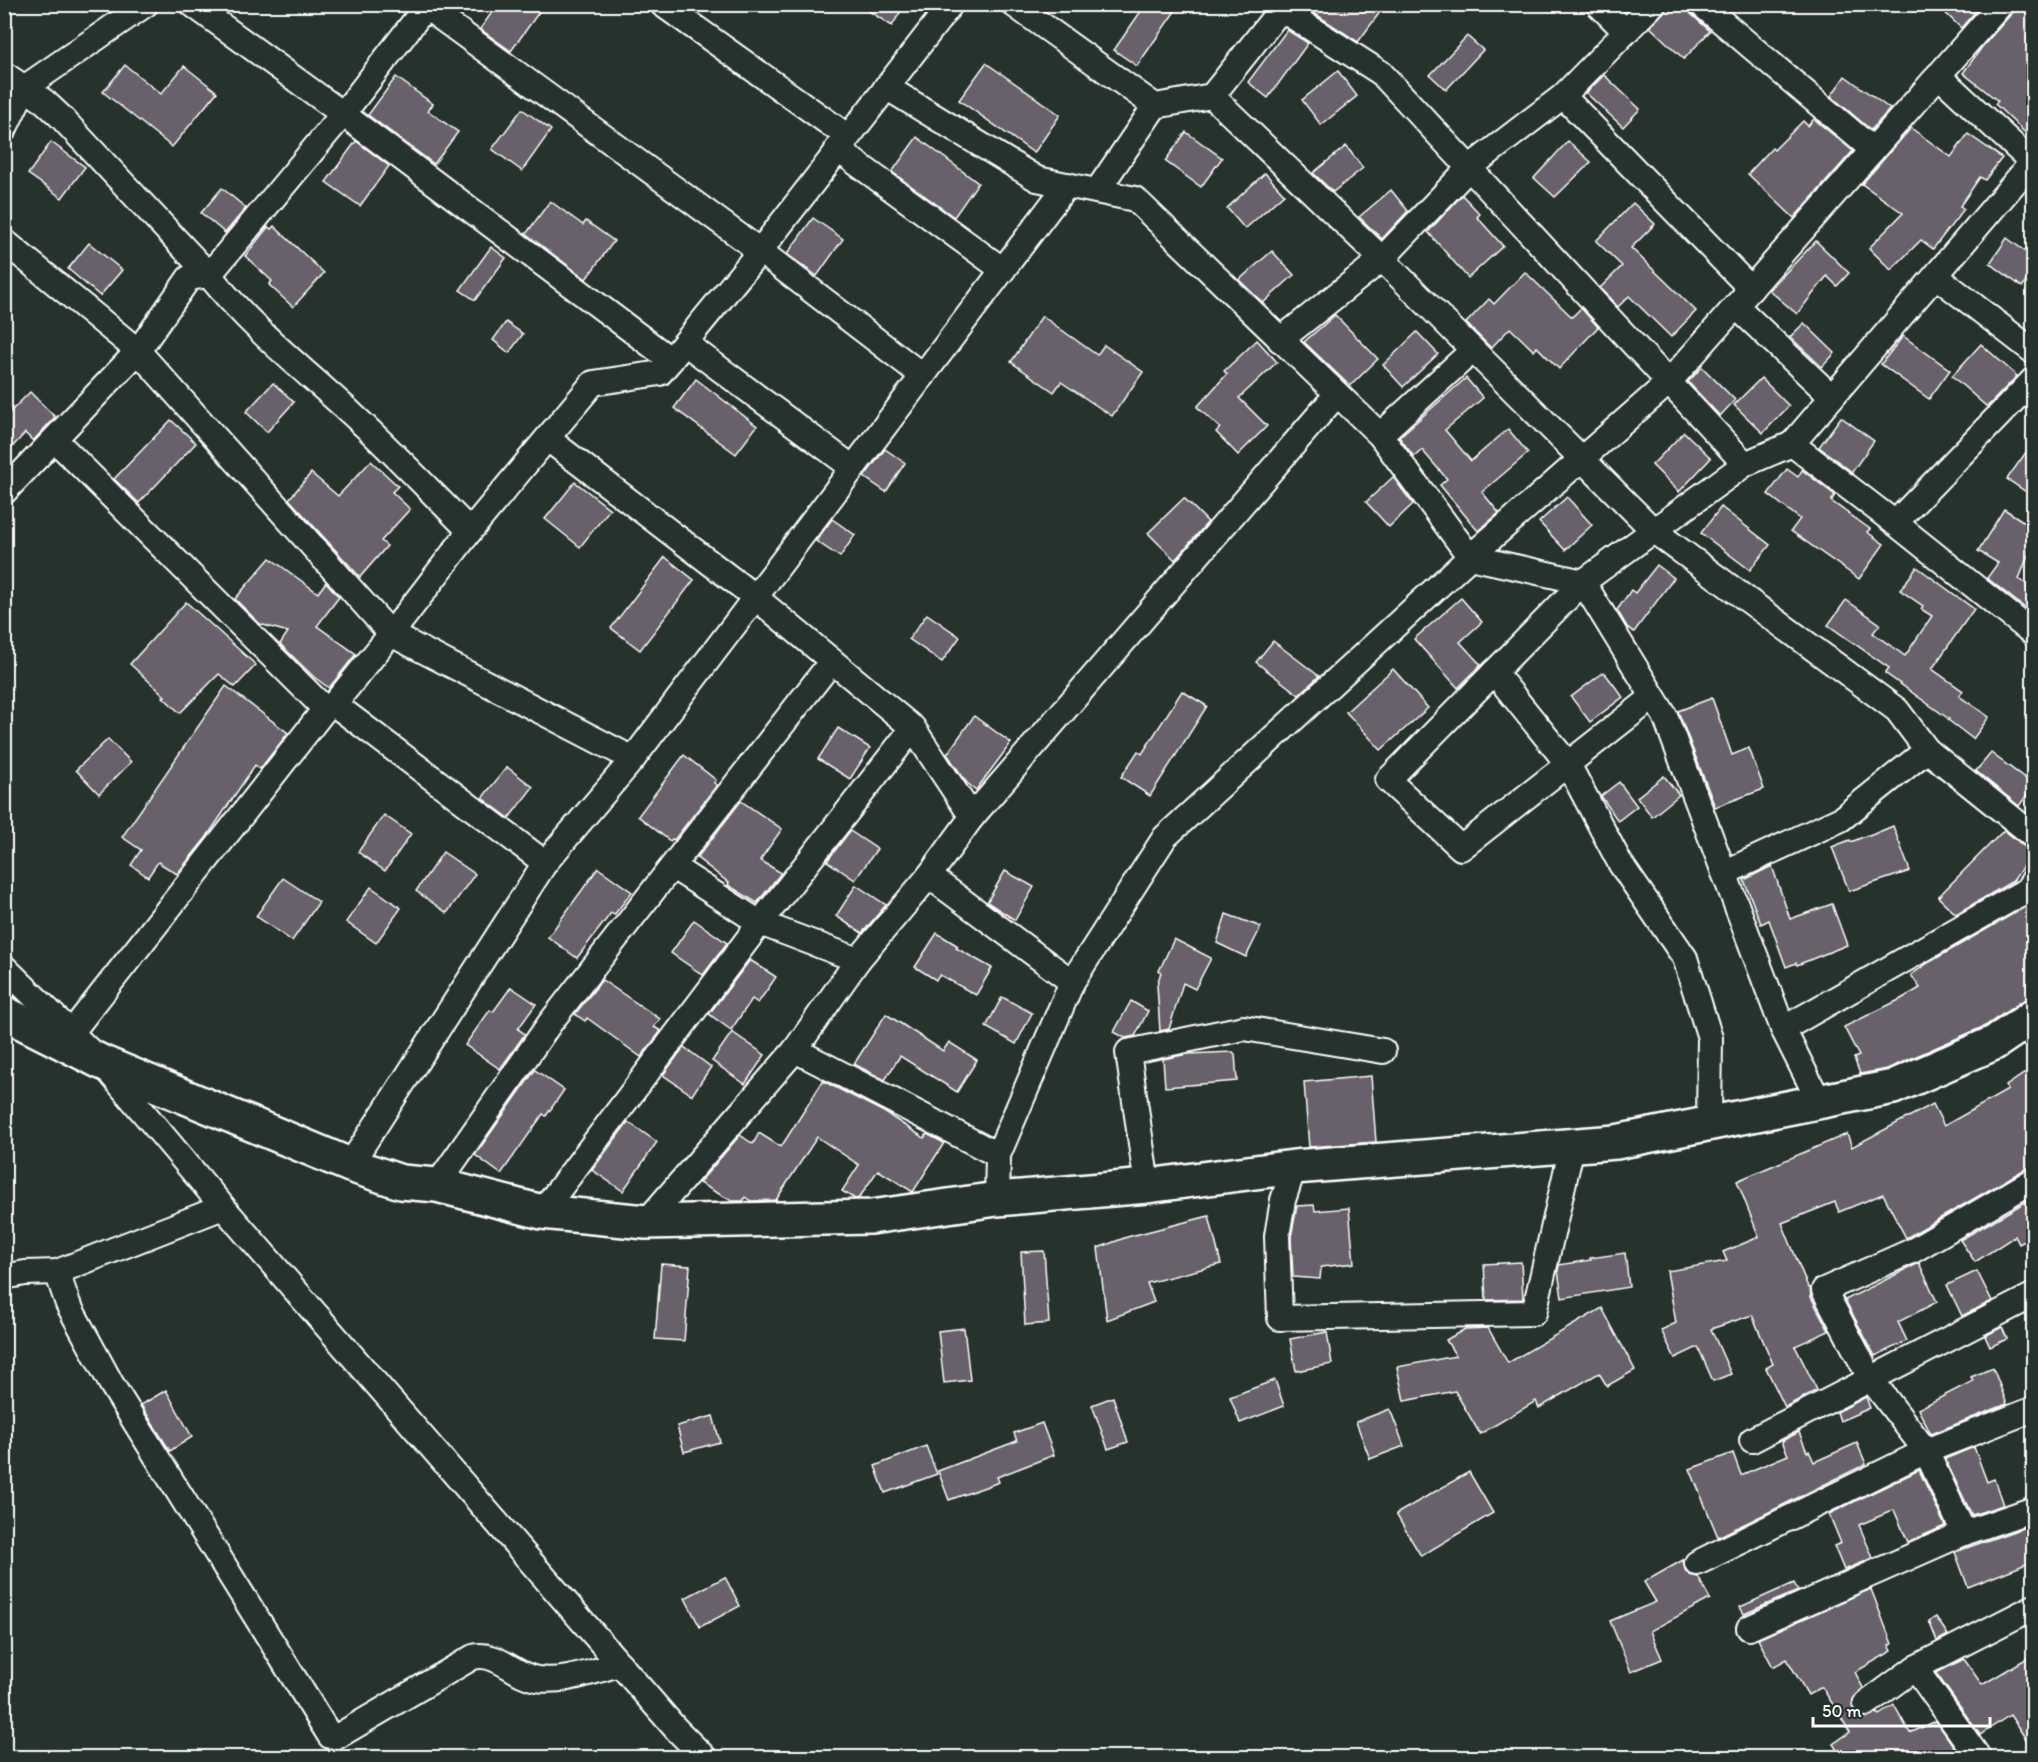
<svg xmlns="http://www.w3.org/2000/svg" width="2038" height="1762" font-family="Itim,sans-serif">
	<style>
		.building { fill: #67616b; stroke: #fff; stroke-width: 1.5 }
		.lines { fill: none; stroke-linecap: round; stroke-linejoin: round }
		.minor-casing { stroke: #fff; stroke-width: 28 }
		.secondary-casing { stroke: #fff; stroke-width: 38 }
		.minor { stroke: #26332d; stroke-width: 24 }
		.secondary { stroke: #26332d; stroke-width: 33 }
	</style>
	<rect width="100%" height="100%" fill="#26332d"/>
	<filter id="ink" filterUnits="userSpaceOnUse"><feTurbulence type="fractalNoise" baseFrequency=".0167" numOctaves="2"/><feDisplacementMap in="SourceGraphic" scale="12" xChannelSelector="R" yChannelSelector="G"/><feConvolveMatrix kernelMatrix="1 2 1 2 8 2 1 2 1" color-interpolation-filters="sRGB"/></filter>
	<g filter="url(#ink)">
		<g class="building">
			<path d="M498,4H528L539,12L511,51L480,29Z"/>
			<path d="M858,4H905L892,26Z"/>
			<path d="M1146,4H1180L1137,66L1114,50Z"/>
			<path d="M1300,4H1386L1358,42Z"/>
			<path d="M1671,4H1687L1691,14L1710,31L1684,59L1650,27Z"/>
			<path d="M1936,4H1982L1961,28Z"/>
			<path d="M2015,4H2034V141L1995,104L1998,101L1963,73L1982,47L2012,13Z"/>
			<path d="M1287,30L1308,43L1268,98L1248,82Z"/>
			<path d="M1467,36L1483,50L1446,90L1430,75Z"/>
			<path d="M986,63L1060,115L1034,153L959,100Z"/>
			<path d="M125,65L161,94L184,66L217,92L172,147L103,92Z"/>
			<path d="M1338,71L1357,96L1321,125L1302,100Z"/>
			<path d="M1604,75L1640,109L1623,127L1586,93Z"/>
			<path d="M1845,76L1890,109L1871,130L1831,96Z"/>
			<path d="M396,77L433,104L428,111L458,132L434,164L368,115Z"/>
			<path d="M522,109L551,130L522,171L492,149Z"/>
			<path d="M1814,119L1853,151L1794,218L1748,174L1772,148L1774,150L1803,121L1808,126Z"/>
			<path d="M1911,128L1951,157L1968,134L2002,158L1985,180L1980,177L1960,206L1964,209L1933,249L1921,240L1891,270L1869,248L1903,213L1862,184Z"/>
			<path d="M1186,132L1222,158L1201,187L1165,161Z"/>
			<path d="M917,137L978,183L954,217L892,172Z"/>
			<path d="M356,141L389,166L360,206L326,182Z"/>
			<path d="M1568,141L1591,162L1555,197L1534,178Z"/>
			<path d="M51,142L85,167L62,198L28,174Z"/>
			<path d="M1346,146L1363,168L1333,192L1313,173Z"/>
			<path d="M1265,173L1284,194L1245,229L1227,208Z"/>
			<path d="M222,188L246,208L225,233L201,213Z"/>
			<path d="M1391,190L1408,211L1382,239L1359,217Z"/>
			<path d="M1462,195L1480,214L1477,217L1503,246L1468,278L1428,232Z"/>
			<path d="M550,201L583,225L586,221L614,241L586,279L526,234Z"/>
			<path d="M1633,203L1655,224L1631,248L1696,311L1671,337L1629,296L1618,307L1600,288L1622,266L1596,241Z"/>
			<path d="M813,218L843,239L817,276L787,254Z"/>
			<path d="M274,226L324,273L293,307L269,285L272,281L245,256L268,227L271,229Z"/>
			<path d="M2007,238L2034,258V271L2022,287L1990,263Z"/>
			<path d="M1816,241L1849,273L1837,286L1827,276L1797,314L1769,290Z"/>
			<path d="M89,243L122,270L100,296L68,269Z"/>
			<path d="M491,247L506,258L475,300L460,290Z"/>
			<path d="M1272,251L1294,275L1263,303L1239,280Z"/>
			<path d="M1525,272L1572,317L1581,308L1598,327L1559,369L1537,347L1534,351L1510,328L1491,348L1466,323L1489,299L1494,304Z"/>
			<path d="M1335,315L1378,359L1350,386L1304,342Z"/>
			<path d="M1042,316L1097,355L1104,345L1143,372L1112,416L1061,382L1054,392L1011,362Z"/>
			<path d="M506,322L523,334L509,353L493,340Z"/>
			<path d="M1804,323L1835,353L1822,367L1790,337Z"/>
			<path d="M1417,332L1438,354L1403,387L1383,365Z"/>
			<path d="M1903,336L1950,370L1929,399L1881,364Z"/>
			<path d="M1257,340L1277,362L1239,398L1267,426L1238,455L1216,432L1220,428L1197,407L1227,374L1224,371Z"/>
			<path d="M1981,344L2017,376L1987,407L1952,376Z"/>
			<path d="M1702,367L1735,400L1720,416L1688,382Z"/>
			<path d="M1466,378L1483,398L1445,430L1471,461L1508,429L1528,453L1482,492L1499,513L1478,531L1440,485L1447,479L1422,450L1414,457L1399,437Z"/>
			<path d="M1761,378L1789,406L1763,433L1734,405Z"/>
			<path d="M696,379L757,426L736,454L674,408Z"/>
			<path d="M273,383L294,402L267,432L246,412Z"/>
			<path d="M30,392L55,417L33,441L25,433L4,456V418Z"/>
			<path d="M1841,417L1874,441L1852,472L1819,447Z"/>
			<path d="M171,420L196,443L139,503L114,479Z"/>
			<path d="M1684,432L1711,458L1679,492L1652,465Z"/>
			<path d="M2034,441V497L2007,479Z"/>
			<path d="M885,449L905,463L886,492L864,477Z"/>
			<path d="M371,461L398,486L392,492L410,509L381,541L387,546L360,577L289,499L311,473L338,496Z"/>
			<path d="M1787,469L1798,477L1802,470L1835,495L1831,501L1870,529L1867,532L1884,544L1859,579L1791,531L1800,519L1768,494Z"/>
			<path d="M1393,477L1413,504L1389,527L1366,502Z"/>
			<path d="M575,482L610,509L580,547L545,519Z"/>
			<path d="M1567,497L1592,525L1565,550L1539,522Z"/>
			<path d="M1184,498L1208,522L1175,560L1148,533Z"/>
			<path d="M1721,507L1770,545L1750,570L1701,533Z"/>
			<path d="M2004,509L2034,528V540L2019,579L2034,589V615L1987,578L1998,563L1978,551Z"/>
			<path d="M832,519L855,535L840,557L816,541Z"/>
			<path d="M665,557L694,580L640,650L611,628Z"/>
			<path d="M270,558L318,593L326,582L339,597L317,626L356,654L329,688L314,677L280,644L288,632L260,624L235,599Z"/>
			<path d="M1657,565L1674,578L1634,632L1627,627L1617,610L1631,590L1635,593Z"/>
			<path d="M1917,567L1974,609L1932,669L1963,691L1959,696L1989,717L1973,739L1948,720L1949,719L1885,673L1889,668L1828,625L1846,600L1880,624L1873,633L1905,656L1932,616L1921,609L1923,606L1900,590Z"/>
			<path d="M1461,598L1482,622L1460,642L1481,665L1458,688L1414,639Z"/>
			<path d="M186,602L256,665L235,687L219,674L180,713L163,697L165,696L130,664Z"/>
			<path d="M927,614L960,637L942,662L909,639Z"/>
			<path d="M1273,641L1319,676L1299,695L1256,662Z"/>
			<path d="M1393,669L1428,708L1381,750L1346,712Z"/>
			<path d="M1604,672L1623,697L1590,722L1571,697Z"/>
			<path d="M226,686L288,733L260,769L255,765L206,838L177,874L158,862L148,877L131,865L141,850L122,837Z"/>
			<path d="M1182,691L1207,706L1150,796L1121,777L1138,751L1142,754Z"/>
			<path d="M1712,698L1732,755L1749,748L1764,789L1715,807L1678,711Z"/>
			<path d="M974,716L1011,743L976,790L967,783L947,754Z"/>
			<path d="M838,728L870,748L850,779L818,759Z"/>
			<path d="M108,739L131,762L99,794L76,770Z"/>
			<path d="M1991,753L2034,785L2019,806L1976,771Z"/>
			<path d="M684,755L716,780L714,783L717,785L674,840L672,839L670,841L638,816Z"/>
			<path d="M507,767L533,787L509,818L482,798Z"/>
			<path d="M1664,776L1679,795L1652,817L1637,797Z"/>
			<path d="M1619,782L1637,806L1618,821L1601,796Z"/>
			<path d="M741,801L782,829L760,860L781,873L757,903L728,885L729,883L697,858Z"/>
			<path d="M384,815L411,834L385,871L358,852Z"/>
			<path d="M1893,826L1910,871L1849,891L1832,847L1850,840L1851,842L1868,835L1869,836Z"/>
			<path d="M2004,830L2025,847L2034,850L2013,881L1956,914L1938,897Z"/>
			<path d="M850,831L877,849L855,880L827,861Z"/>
			<path d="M443,852L475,874L447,913L416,891Z"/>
			<path d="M1772,866L1790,919L1832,904L1847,945L1797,965L1796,963L1786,967L1769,920L1761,924L1744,880Z"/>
			<path d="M598,868L632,892L614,915L611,913L577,958L548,937Z"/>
			<path d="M1005,871L1034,887L1015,920L987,902Z"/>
			<path d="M283,878L319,902L292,941L256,916Z"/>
			<path d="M856,885L886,905L862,933L836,916Z"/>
			<path d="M371,887L401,908L376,943L346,922Z"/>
			<path d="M2030,904L2034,909V997L2024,1000L1985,1026L1887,1069L1860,1074L1854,1058L1859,1056L1844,1027L1901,999L1920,988L1911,975L1928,963Z"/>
			<path d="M1226,914L1261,927L1246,957L1217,943Z"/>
			<path d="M694,920L727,943L703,975L671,953Z"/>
			<path d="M937,933L958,946L956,948L992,968L976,995L940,975L936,980L915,967Z"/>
			<path d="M1174,939L1211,958L1195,989L1183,983L1169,1029L1160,1031L1157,985L1161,972L1159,971Z"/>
			<path d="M750,960L776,977L758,1003L752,999L731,1030L709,1014Z"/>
			<path d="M602,980L660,1019L654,1027L661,1031L641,1057L587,1018L585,1021L575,1014Z"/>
			<path d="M511,987L536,1004L518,1029L525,1034L500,1069L465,1045L490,1010L493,1012Z"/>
			<path d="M1002,997L1032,1013L1016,1044L986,1027Z"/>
			<path d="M1131,1001L1148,1011L1135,1036L1125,1038L1114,1032Z"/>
			<path d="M886,1014L943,1051L949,1042L977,1060L957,1092L900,1056L885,1080L854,1064Z"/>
			<path d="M732,1032L765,1055L745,1084L712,1061Z"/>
			<path d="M684,1047L711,1067L692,1095L663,1075Z"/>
			<path d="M1233,1052L1235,1054L1237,1081L1165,1087L1163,1059L1188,1054Z"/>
			<path d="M2034,1067V1166L2027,1168L1906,1238L1883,1194L1839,1212L1835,1202L1782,1223L1808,1287L1810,1288L1811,1297L1829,1331L1795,1346L1817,1390L1785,1407L1766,1368L1773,1364L1752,1315L1711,1329L1731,1374L1713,1381L1698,1347L1675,1358L1661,1330L1676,1323L1667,1271L1727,1261L1723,1252L1759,1237L1737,1181L1847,1134L1852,1147L1933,1104L1944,1126L2008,1090L2006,1086Z"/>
			<path d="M535,1070L564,1090L546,1116L543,1114L501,1174L475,1155Z"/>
			<path d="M1371,1076L1376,1142L1309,1147L1304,1082Z"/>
			<path d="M823,1081L884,1112L924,1138L927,1134L944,1143L913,1192L878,1170L859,1198L855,1199L842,1191L859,1165L817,1137L776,1200L751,1201L745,1197L743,1201H732L699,1183L740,1135L753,1144L759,1133L781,1147Z"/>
			<path d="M628,1122L657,1142L623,1191L592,1170Z"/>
			<path d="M2034,1197V1236L2019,1244L2015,1236L1975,1262L1960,1240Z"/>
			<path d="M1314,1205L1315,1211L1349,1208L1354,1263L1321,1267L1320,1279L1293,1277L1291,1237L1297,1206Z"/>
			<path d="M1209,1216L1221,1264L1147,1283L1154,1302L1107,1320L1098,1248L1127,1237Z"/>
			<path d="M1044,1251L1049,1323L1025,1325L1021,1252Z"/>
			<path d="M1625,1253L1629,1287L1562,1298L1558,1271L1559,1265L1591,1260L1590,1258Z"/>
			<path d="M1521,1262L1523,1299L1486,1300L1484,1264Z"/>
			<path d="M1919,1263L1937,1302L1898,1322L1907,1341L1875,1356L1845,1300Z"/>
			<path d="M661,1264L690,1266L684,1341L655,1339Z"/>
			<path d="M1977,1271L1992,1301L1962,1316L1947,1285Z"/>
			<path d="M1602,1308L1635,1370L1607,1386L1599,1373L1539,1408L1536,1401L1480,1434L1455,1391L1404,1401L1397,1367L1456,1356L1446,1340L1465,1329L1488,1328L1508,1363Z"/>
			<path d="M2002,1327L2007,1339L1990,1347L1985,1336Z"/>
			<path d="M964,1328L970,1380L944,1383L938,1331Z"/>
			<path d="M1327,1332L1332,1364L1296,1371L1290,1339Z"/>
			<path d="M1993,1368L2007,1404L1931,1434L1918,1409L1973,1381L1971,1377Z"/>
			<path d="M1275,1380L1284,1406L1240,1423L1230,1397Z"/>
			<path d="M166,1390L192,1437L170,1451L141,1405Z"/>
			<path d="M1113,1397L1128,1442L1108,1449L1092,1405Z"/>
			<path d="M1866,1397L1870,1408L1840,1421L1837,1412Z"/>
			<path d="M1390,1409L1404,1446L1370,1459L1356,1422Z"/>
			<path d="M713,1416L720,1442L684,1452L677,1426Z"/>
			<path d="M1042,1423L1054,1455L997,1477L999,1482L949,1500L938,1471L1017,1441L1014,1433Z"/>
			<path d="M1799,1432L1807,1452L1809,1451L1814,1462L1857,1443L1866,1464L1718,1537L1690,1469L1733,1453L1741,1475L1788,1455L1782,1441Z"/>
			<path d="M926,1446L937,1474L885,1493L875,1466Z"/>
			<path d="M1974,1447L1987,1482L1994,1479L2003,1505L1972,1515L1945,1459Z"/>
			<path d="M1919,1470L1945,1526L1908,1542L1894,1510L1859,1525L1873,1558L1844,1570L1834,1546L1841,1543L1829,1514Z"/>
			<path d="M1469,1472L1493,1513L1421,1556L1396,1514Z"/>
			<path d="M2034,1524V1561L1968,1587L1955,1552Z"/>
			<path d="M1683,1560L1685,1570L1690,1575L1698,1577L1710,1599L1650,1631L1662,1659L1631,1672L1610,1621L1656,1602L1644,1582Z"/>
			<path d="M725,1577L740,1606L700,1627L685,1598Z"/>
			<path d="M1794,1583L1798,1591L1744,1614L1740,1607Z"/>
			<path d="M1871,1589L1892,1644L1889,1645L1892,1651L1855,1672L1863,1688L1853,1699L1852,1706L1854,1712L1860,1717L1868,1718L1878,1713L1879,1715L1894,1705L1910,1733L1936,1721L1957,1751L1943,1758H1842L1833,1744L1850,1732L1822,1687L1808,1695L1787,1659L1773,1667L1758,1639Z"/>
			<path d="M1936,1617L1948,1635L1937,1641L1929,1621Z"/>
			<path d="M2034,1654V1751L2010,1715L1980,1735L1936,1673L1964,1659L1982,1685Z"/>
		</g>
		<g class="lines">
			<defs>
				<g id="minor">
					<path d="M422,4L760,251L923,376"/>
					<path d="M428,4L343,114L671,360"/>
					<path d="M662,4L847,136"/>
					<path d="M1013,4L1155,106L1212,96"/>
					<path d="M1273,4L1381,73L1745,464L1792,444"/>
					<path d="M1598,4L1626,32"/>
					<path d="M1701,4L1873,150"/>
					<path d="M1281,9L1212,96L1382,259L1654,531L1897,710L1927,750L2034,836"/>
					<path d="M4,74L45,102L60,116L209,275C251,328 303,369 353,415C393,452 431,492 470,531"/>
					<path d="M1938,75L2034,164"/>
					<path d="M886,87L1037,179L1135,199L1380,435L1470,557L1583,582"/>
					<path d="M1563,96L1751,289"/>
					<path d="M4,130L24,88L146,4"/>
					<path d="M837,149L1003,270"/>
					<path d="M1097,191L1155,106"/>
					<path d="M4,241L138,351L391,634L633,759"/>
					<path d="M1936,276L2034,352"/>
					<path d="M1736,306L1832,397"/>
					<path d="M1280,340L1382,259L1469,168L1563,96L1653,4"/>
					<path d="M685,343L853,468"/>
					<path d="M2034,379L1895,523L2034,634"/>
					<path d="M1380,435L1473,350"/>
					<path d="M548,439L755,597L913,728L972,817"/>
					<path d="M55,440L325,709"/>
					<path d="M1745,464L1583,582L1665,716L1783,1029L1819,1101"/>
					<path d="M4,492L138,351L189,278L209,275L343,114L192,4"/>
					<path d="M1895,523L1792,444L2034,160"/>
					<path d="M1583,582L1388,780L1461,848L1653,697"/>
					<path d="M1494,672L1568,764L1620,863L1685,958L1710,1038L1709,1119L1712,1124"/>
					<path d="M334,704L545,863"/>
					<path d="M673,867L760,923L858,960"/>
					<path d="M1724,873L1841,819L1927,750"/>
					<path d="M929,876L1072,982"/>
					<path d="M4,967L101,1062L223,1207L676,1729L705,1758"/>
					<path d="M1783,1029L2027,890L2034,879"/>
					<path d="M71,1033L325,709L334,704L391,634L470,531L593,383L660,373L760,251L951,4"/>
					<path d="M795,1050L998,1155"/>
					<path d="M350,1165L545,863L633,759L1067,185"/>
					<path d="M1294,1167L1283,1200L1277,1236L1280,1318L1534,1313L1572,1146"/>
					<path d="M437,1185L550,1023L832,661"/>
					<path d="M1147,1186L1128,1052L1244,1028L1383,1051"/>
					<path d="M997,1199L998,1155L1072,982L1165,837L1470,557L1669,382L2001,4"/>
					<path d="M542,1212L760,923L913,728"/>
					<path d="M646,1222L795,1050L858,960L929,876L972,817L1337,394"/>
					<path d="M57,1272L68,1304L112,1385L330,1736H338L473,1657C498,1651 514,1676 537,1679C565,1683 593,1671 620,1664"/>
					<path d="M4,1277L25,1273L57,1272L223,1207"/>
					<path d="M1752,1440L2034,1295"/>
					<path d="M1964,1533L1926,1451L1870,1378L1824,1290L1914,1250L2034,1180"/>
					<path d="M1697,1563L1926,1451L2034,1409"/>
					<path d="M1749,1628L1964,1533L2034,1509"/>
					<path d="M1915,1668L1979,1758"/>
					<path d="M1866,1704L1915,1668L2034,1607"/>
				</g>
				<path id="secondary" d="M4,1013L101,1062L350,1165L401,1182L437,1185L542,1212L646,1222L871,1217L997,1199L1147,1186L1294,1167L1616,1142L1893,1087L1994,1043L2034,1016"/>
			</defs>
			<use href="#minor" class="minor-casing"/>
			<use href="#secondary" class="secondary-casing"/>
			<use href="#minor" class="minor"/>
			<use href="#secondary" class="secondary"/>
		</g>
	</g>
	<rect width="2038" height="1762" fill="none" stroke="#26332d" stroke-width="24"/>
	<rect x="12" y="12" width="2014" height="1738" fill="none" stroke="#fff" stroke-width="2" filter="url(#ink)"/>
	<path d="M1813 1717v9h177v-9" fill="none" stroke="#ffffff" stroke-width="3"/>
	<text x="1822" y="1717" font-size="18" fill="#ffffff" stroke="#26332d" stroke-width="4.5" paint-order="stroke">50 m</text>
</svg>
